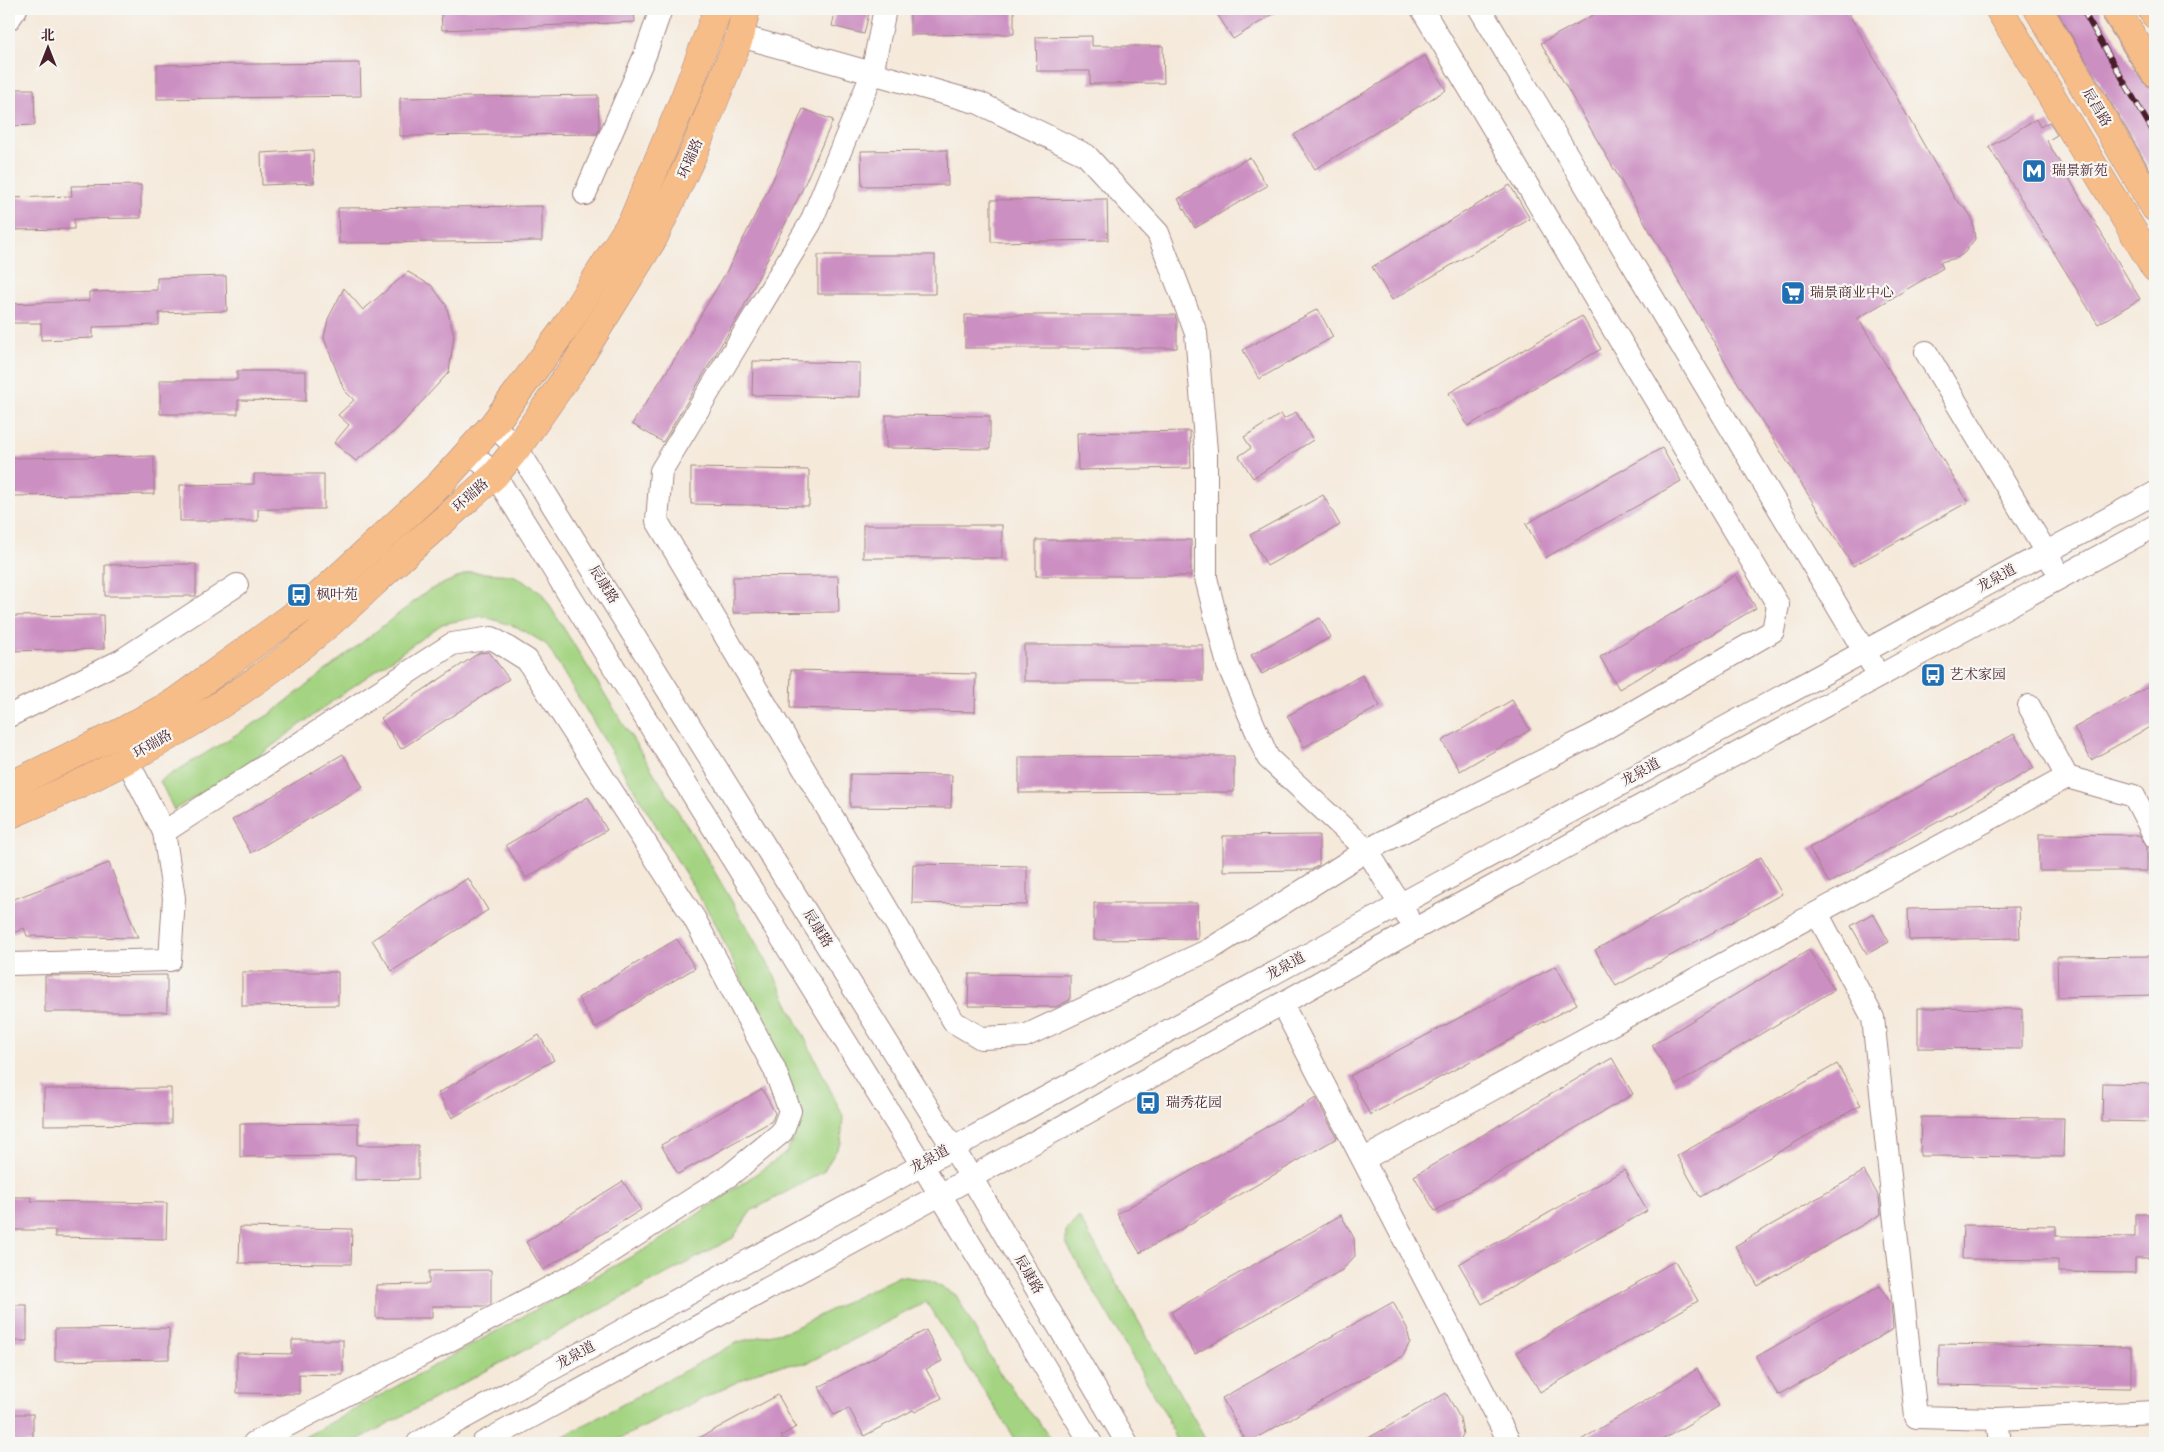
<svg xmlns="http://www.w3.org/2000/svg" width="2164" height="1452" font-family="Vollkorn,'Noto Serif SC',serif">
	<style>
		.green { fill: #a4d482; stroke: #777a56 }
		.building { fill: #cc8fc2 }
		.lines { fill: none; stroke-linecap: round; stroke-linejoin: round }
		.minor-casing { stroke: #a08482; stroke-width: 24 }
		.major-casing { stroke: #a08482; stroke-width: 29 }
		.minor { stroke: #fff; stroke-width: 22 }
		.major { stroke: #f7bd88; stroke-width: 28 }
		.rail-casing { stroke: #4a1f2b; stroke-width: 5.5 }
		.rail { stroke: #f6f6f2; stroke-width: 4; stroke-dasharray: 11; stroke-linecap: butt }
		.labels { text-anchor: middle; dominant-baseline: central; stroke-width: 4.5; stroke-linejoin: round; paint-order: stroke }
		.street-label { font-size: 14px; fill: #4a1f2b; stroke: #f6f6f2 }
		.poi-label { font-size: 14px; fill: #4a1f2b; stroke: #f6f6f2; text-anchor: start }
	</style>
	<rect width="100%" height="100%" fill="#f6f6f2"/>
	<filter id="ink" filterUnits="userSpaceOnUse"><feTurbulence type="fractalNoise" baseFrequency=".02" numOctaves="2"/><feDisplacementMap in="SourceGraphic" scale="10" xChannelSelector="R" yChannelSelector="G"/><feConvolveMatrix kernelMatrix="1 2 1 2 8 2 1 2 1" color-interpolation-filters="sRGB"/></filter>
	<filter id="wash" filterUnits="userSpaceOnUse"><feTurbulence type="fractalNoise" baseFrequency=".0096" numOctaves="4" result="noise"/><feDisplacementMap in="SourceGraphic" scale="20" xChannelSelector="R" yChannelSelector="G"/><feGaussianBlur stdDeviation="1.12" result="paint"/><feColorMatrix in="noise" values="0 0 0 0 0 0 0 0 0 0 0 0 0 0 0 0 0 1.4 0 .05"/><feComposite in="paint" operator="in"/></filter>
	<g filter="url(#wash)">
		<rect width="100%" height="100%" fill="#f5e9da"/>
		<g class="green">
			<path d="M470,572L513,575L541,592L702,850L771,969L843,1116L841,1143L823,1172L751,1211L733,1238L352,1443H294L656,1243L786,1153L799,1126L793,1089L714,921L546,644L517,627L482,616L442,624L338,697L245,766L174,810L160,781L270,714L429,590Z"/>
			<path d="M1079,1217L1208,1443H1177L1166,1415L1066,1243V1231Z"/>
			<path d="M899,1276L928,1280L956,1295L998,1371L1055,1443H1018L926,1302L807,1363L768,1367L610,1443H551L738,1342L790,1330Z"/>
		</g>
		<g id="blocks">
			<g class="building">
				<path d="M441,9H634L635,22L442,30Z"/>
				<path d="M836,9H870L864,34L832,26Z"/>
				<path d="M910,9H1014V34L910,35Z"/>
				<path d="M1214,9H1281L1233,39Z"/>
				<path d="M1604,9H1846L1955,199L1966,209L1972,218L1975,239L1964,253L1957,258L1940,262L1943,268L1858,318L1968,502L1853,566L1736,380L1541,43Z"/>
				<path d="M2056,9H2100L2102,17L2142,81L2149,87L2155,97V178Z"/>
				<path d="M1092,36V46H1163L1164,83L1090,84V71H1037L1036,37Z"/>
				<path d="M1425,56L1446,90L1315,169L1294,135Z"/>
				<path d="M360,63L361,96L157,99V65Z"/>
				<path d="M9,89H34L35,125L9,126Z"/>
				<path d="M598,95L599,129L597,134L400,136V98Z"/>
				<path d="M803,109L833,120L802,190L742,310L663,442L632,424L676,357L728,269L772,182Z"/>
				<path d="M2036,119L2040,127L2049,122L2057,135L2047,141L2140,299L2098,324L1989,147Z"/>
				<path d="M313,150L314,183L262,185L261,153Z"/>
				<path d="M947,150L948,185L862,186L861,151Z"/>
				<path d="M1250,157L1267,186L1195,228L1178,199Z"/>
				<path d="M141,185V218L74,219V229L9,230V198L72,196L71,186Z"/>
				<path d="M1510,185L1530,219L1392,300L1372,267Z"/>
				<path d="M1107,199L1108,240L991,242V200Z"/>
				<path d="M542,206V241L339,243L338,208Z"/>
				<rect x="818" y="255" width="117" height="39"/>
				<path d="M408,272L432,286L446,305L454,335L449,372L396,430L356,461L334,443L349,425L338,415L354,400L344,390L324,338L328,319L344,288L363,310Z"/>
				<path d="M226,276L227,311L159,313V325L93,327V338L41,340V323H9V304L89,301V292L157,290V278Z"/>
				<path d="M1318,309L1333,337L1259,379L1243,350Z"/>
				<path d="M965,315H1175L1177,321V348H965Z"/>
				<path d="M1582,316L1601,349L1468,426L1449,393Z"/>
				<path d="M753,361L860,363V397L752,395Z"/>
				<path d="M237,371H306V401L238,400V414H160V380H237Z"/>
				<path d="M1296,412L1313,440L1253,478L1239,456L1251,448L1244,437L1281,414L1284,419Z"/>
				<path d="M886,415L990,416V449L886,448Z"/>
				<path d="M1190,431L1191,468L1078,470L1077,433Z"/>
				<path d="M1662,448L1681,481L1545,558L1526,524Z"/>
				<path d="M154,456V494L9,496V458Z"/>
				<path d="M691,468L809,470V506L691,504Z"/>
				<path d="M254,474H324V509H258V521H180V485L254,484Z"/>
				<path d="M1323,495L1340,525L1267,566L1250,535Z"/>
				<rect x="863" y="525" width="139" height="33"/>
				<rect x="1036" y="540" width="155" height="36"/>
				<path d="M196,564V596H105V565Z"/>
				<path d="M1736,575L1756,608L1619,689L1600,657Z"/>
				<path d="M838,576L839,612L733,613V577Z"/>
				<path d="M103,615L104,649L9,651V616Z"/>
				<path d="M1320,618L1331,637L1262,674L1251,655Z"/>
				<rect x="1024" y="645" width="179" height="36"/>
				<path d="M489,652L509,679L401,749L381,718L479,653Z"/>
				<path d="M791,670L976,674L975,712L790,708Z"/>
				<path d="M1362,675L1380,706L1304,747L1287,716Z"/>
				<path d="M2155,683V724L2091,760L2074,728Z"/>
				<path d="M1512,700L1530,730L1460,771L1442,741Z"/>
				<path d="M2014,734L2034,768L1829,883L1809,848Z"/>
				<path d="M343,754L363,787L251,853L232,820Z"/>
				<path d="M1234,756V792L1019,793V757Z"/>
				<path d="M850,774L952,775L951,808L850,807Z"/>
				<path d="M588,797L607,830L526,878L506,845Z"/>
				<path d="M2039,834L2139,835L2147,847V871H2039Z"/>
				<path d="M1319,835V865L1311,870L1223,871V836Z"/>
				<path d="M1761,857L1782,894L1616,986L1595,950Z"/>
				<path d="M109,863L138,938L27,936L24,928L9,935V901Z"/>
				<path d="M913,864L1027,866V905L912,903Z"/>
				<path d="M468,878L488,910L392,971L372,940Z"/>
				<path d="M1094,903H1197L1198,939L1094,940Z"/>
				<path d="M2019,907L2020,938L1909,940L1908,909Z"/>
				<path d="M1873,913L1889,942L1867,954L1851,926Z"/>
				<path d="M677,939L695,968L595,1028L578,998Z"/>
				<path d="M1809,950L1834,990L1676,1085L1652,1045Z"/>
				<path d="M2155,956V995L2058,997L2057,957Z"/>
				<path d="M1556,966L1577,1004L1370,1115L1350,1076Z"/>
				<path d="M242,972H338V1005L242,1006Z"/>
				<path d="M969,974L1070,975V1000L1056,1007L968,1006Z"/>
				<path d="M167,975V1012H45V976Z"/>
				<path d="M1918,1008L2022,1009V1049L1918,1048Z"/>
				<path d="M539,1035L554,1060L452,1118L438,1093Z"/>
				<path d="M1612,1058L1633,1094L1435,1211L1414,1176Z"/>
				<path d="M1837,1064L1861,1105L1700,1197L1677,1156Z"/>
				<path d="M2103,1083L2155,1084V1122L2102,1121Z"/>
				<path d="M171,1088V1124L44,1125V1089Z"/>
				<path d="M762,1089L775,1113L772,1121L678,1174L661,1145Z"/>
				<path d="M1316,1098L1337,1138L1140,1253L1117,1214Z"/>
				<path d="M1921,1117L2064,1118L2063,1157L1920,1156Z"/>
				<path d="M358,1123V1145H418V1179L355,1180V1156L240,1157V1124Z"/>
				<path d="M1624,1170L1647,1211L1482,1304L1459,1264Z"/>
				<path d="M1864,1171L1879,1197L1881,1214L1758,1286L1735,1246Z"/>
				<path d="M623,1181L641,1210L543,1270L526,1242Z"/>
				<path d="M9,1197H31V1201L167,1203L166,1239L55,1237V1230H9Z"/>
				<path d="M2135,1214H2155V1258H2135V1273L2058,1272V1260L1962,1259L1963,1225L2056,1226V1236L2135,1237Z"/>
				<path d="M1341,1215L1354,1238L1355,1256L1342,1270L1195,1354L1171,1312Z"/>
				<path d="M240,1227L352,1229L351,1264L239,1263Z"/>
				<path d="M1675,1261L1698,1301L1540,1392L1517,1352Z"/>
				<path d="M491,1270V1304L487,1306H432V1318H376V1285L429,1284V1271Z"/>
				<path d="M1880,1286L1891,1304L1893,1329L1778,1395L1756,1357Z"/>
				<path d="M1393,1302L1407,1328L1410,1342L1403,1356L1247,1443L1222,1398Z"/>
				<rect x="9" y="1305" width="18" height="36"/>
				<path d="M169,1328V1359L55,1361V1329Z"/>
				<path d="M926,1330L942,1361L926,1369L942,1398L915,1412L913,1410L864,1436L849,1408L834,1415L819,1387Z"/>
				<path d="M292,1340H343V1375L299,1374V1394L237,1393V1353L292,1354Z"/>
				<path d="M1939,1344L2131,1347V1388L1938,1385Z"/>
				<path d="M1697,1369L1719,1406L1657,1443H1576Z"/>
				<path d="M1446,1393L1460,1418L1463,1434L1459,1443H1360Z"/>
				<path d="M778,1395L796,1427L781,1436L785,1443H690Z"/>
				<rect x="9" y="1414" width="24" height="29"/>
			</g>
		</g>
	</g>
	<g filter="url(#ink)">
		<use href="#blocks" fill-opacity="0" stroke="#a08482" stroke-width="1"/>
		<g class="lines">
			<defs>
				<g id="minor">
					<path d="M885,9L872,74L811,222L661,471L657,521L954,1022L981,1038L1025,1036L1209,950L1367,850L1597,733L1773,631L1778,605L1422,9"/>
					<path d="M1480,9L1872,664"/>
					<path d="M9,19L16,9"/>
					<path d="M740,36L979,103L1086,155L1158,233L1196,333L1206,451V578L1228,665L1268,758L1367,850L1407,916"/>
					<path d="M585,194L645,55L661,9"/>
					<path d="M1926,352L2053,564"/>
					<path d="M493,425L517,448L971,1177L1127,1443"/>
					<path d="M469,451L495,475L922,1165L1091,1443"/>
					<path d="M2029,706L2067,777L2134,796L2155,837"/>
					<path d="M9,716L122,660L237,585"/>
					<path d="M164,832L452,644L492,638L527,660L694,918L774,1068L790,1111L782,1132L730,1175L574,1275L254,1443"/>
					<path d="M1817,913L1873,1018L1916,1417L1997,1419L2155,1412"/>
					<path d="M9,964L170,960L174,898L164,832L127,760"/>
					<path d="M1282,1004L1510,1443"/>
					<path d="M1364,1159L2067,777"/>
					<path d="M1997,1419L2000,1443"/>
					<path d="M418,1443L922,1165L2155,493"/>
					<path d="M483,1443L940,1195L1415,929L2155,526"/>
				</g>
				<g id="major">
					<path d="M1999,9L2155,268"/>
					<path d="M2038,9L2155,208"/>
					<path d="M2115,9L2155,73"/>
					<path d="M2151,9L2155,15"/>
					<path d="M9,786L123,731L175,702L311,603L439,485L493,425L563,331L633,220L684,99L718,9"/>
					<path d="M9,815C121,769 233,705 326,626C349,607 371,585 393,565C427,534 461,505 495,475L517,448L575,365L653,239L693,154L740,36L746,9"/>
				</g>
			</defs>
			<use href="#minor" class="minor-casing"/>
			<use href="#major" class="major-casing"/>
			<use href="#minor" class="minor"/>
			<use href="#major" class="major"/>
			<defs>
				<path id="rail" d="M2082,9L2155,135"/>
			</defs>
			<use href="#rail" class="rail-casing"/>
			<use href="#rail" class="rail"/>
		</g>
	</g>
	<defs>
		<symbol id="metro-square" viewBox="-11 -11 22 22"><rect x="-9" y="-9" width="18" height="18" rx="4" fill="#1f6fb2" stroke="#f6f6f2"/><path d="M-5.5 5V-5H-3L0 0L3-5H5.5V5H3V-.5L0 4L-3-.5V5Z" fill="#fff"/></symbol>
		<symbol id="supermarket-square" viewBox="-11 -11 22 22"><rect x="-9" y="-9" width="18" height="18" rx="4" fill="#1f6fb2" stroke="#f6f6f2"/><path d="M-6-5.5h2.5l.6 2H6L4.5 2H-2.5L-4.4-4H-6ZM-1.5 3.2a1.3 1.3 0 1 0 .1 0ZM3 3.2a1.3 1.3 0 1 0 .1 0Z" fill="#fff"/></symbol>
		<symbol id="bus-square" viewBox="-11 -11 22 22"><rect x="-9" y="-9" width="18" height="18" rx="4" fill="#1f6fb2" stroke="#f6f6f2"/><path d="M-5-6H5V4H4V6H2V4H-2V6H-4V4H-5ZM-3.5-4V0h7V-4ZM-3.5 1.2v1.5H-2V1.2ZM2 1.2v1.5H3.5V1.2Z" fill="#fff"/></symbol>
	</defs>
	<g fill-rule="evenodd">
		<use href="#metro-square" x="2020" y="157" width="28" height="28"/>
		<use href="#supermarket-square" x="1779" y="279" width="28" height="28"/>
		<use href="#bus-square" x="285" y="581" width="28" height="28"/>
		<use href="#bus-square" x="1919" y="661" width="28" height="28"/>
		<use href="#bus-square" x="1134" y="1089" width="28" height="28"/>
	</g>
	<g class="labels">
		<g class="street-label">
			<text transform="translate(2096 108) rotate(59)">辰昌路</text>
			<text transform="translate(691 159) rotate(-66)">环瑞路</text>
			<text transform="translate(471 496) rotate(-41)">环瑞路</text>
			<text transform="translate(1997 579) rotate(-29)">龙泉道</text>
			<text transform="translate(603 585) rotate(58)">辰康路</text>
			<text transform="translate(153 745) rotate(-30)">环瑞路</text>
			<text transform="translate(1641 773) rotate(-29)">龙泉道</text>
			<text transform="translate(817 929) rotate(58)">辰康路</text>
			<text transform="translate(1286 967) rotate(-29)">龙泉道</text>
			<text transform="translate(930 1160) rotate(-29)">龙泉道</text>
			<text transform="translate(1028 1275) rotate(60)">辰康路</text>
			<text transform="translate(576 1356) rotate(-29)">龙泉道</text>
		</g>
		<g class="poi-label">
			<text x="2052" y="171">瑞景新苑</text>
			<text x="1810" y="293">瑞景商业中心</text>
			<text x="316" y="595">枫叶苑</text>
			<text x="1950" y="675">艺术家园</text>
			<text x="1166" y="1103">瑞秀花园</text>
		</g>
	</g>
	<rect width="2164" height="1452" fill="none" stroke="#f6f6f2" stroke-width="30"/>
	<g transform="translate(48 48)" stroke="#f6f6f2" stroke-width="4" paint-order="stroke">
	<path d="M0-4L9 19L0 12L-9 19Z" fill="#4a1f2b"/>
	<text y="-8" font-size="14" font-weight="bold" text-anchor="middle" fill="#4a1f2b">北</text>
	</g>
</svg>
